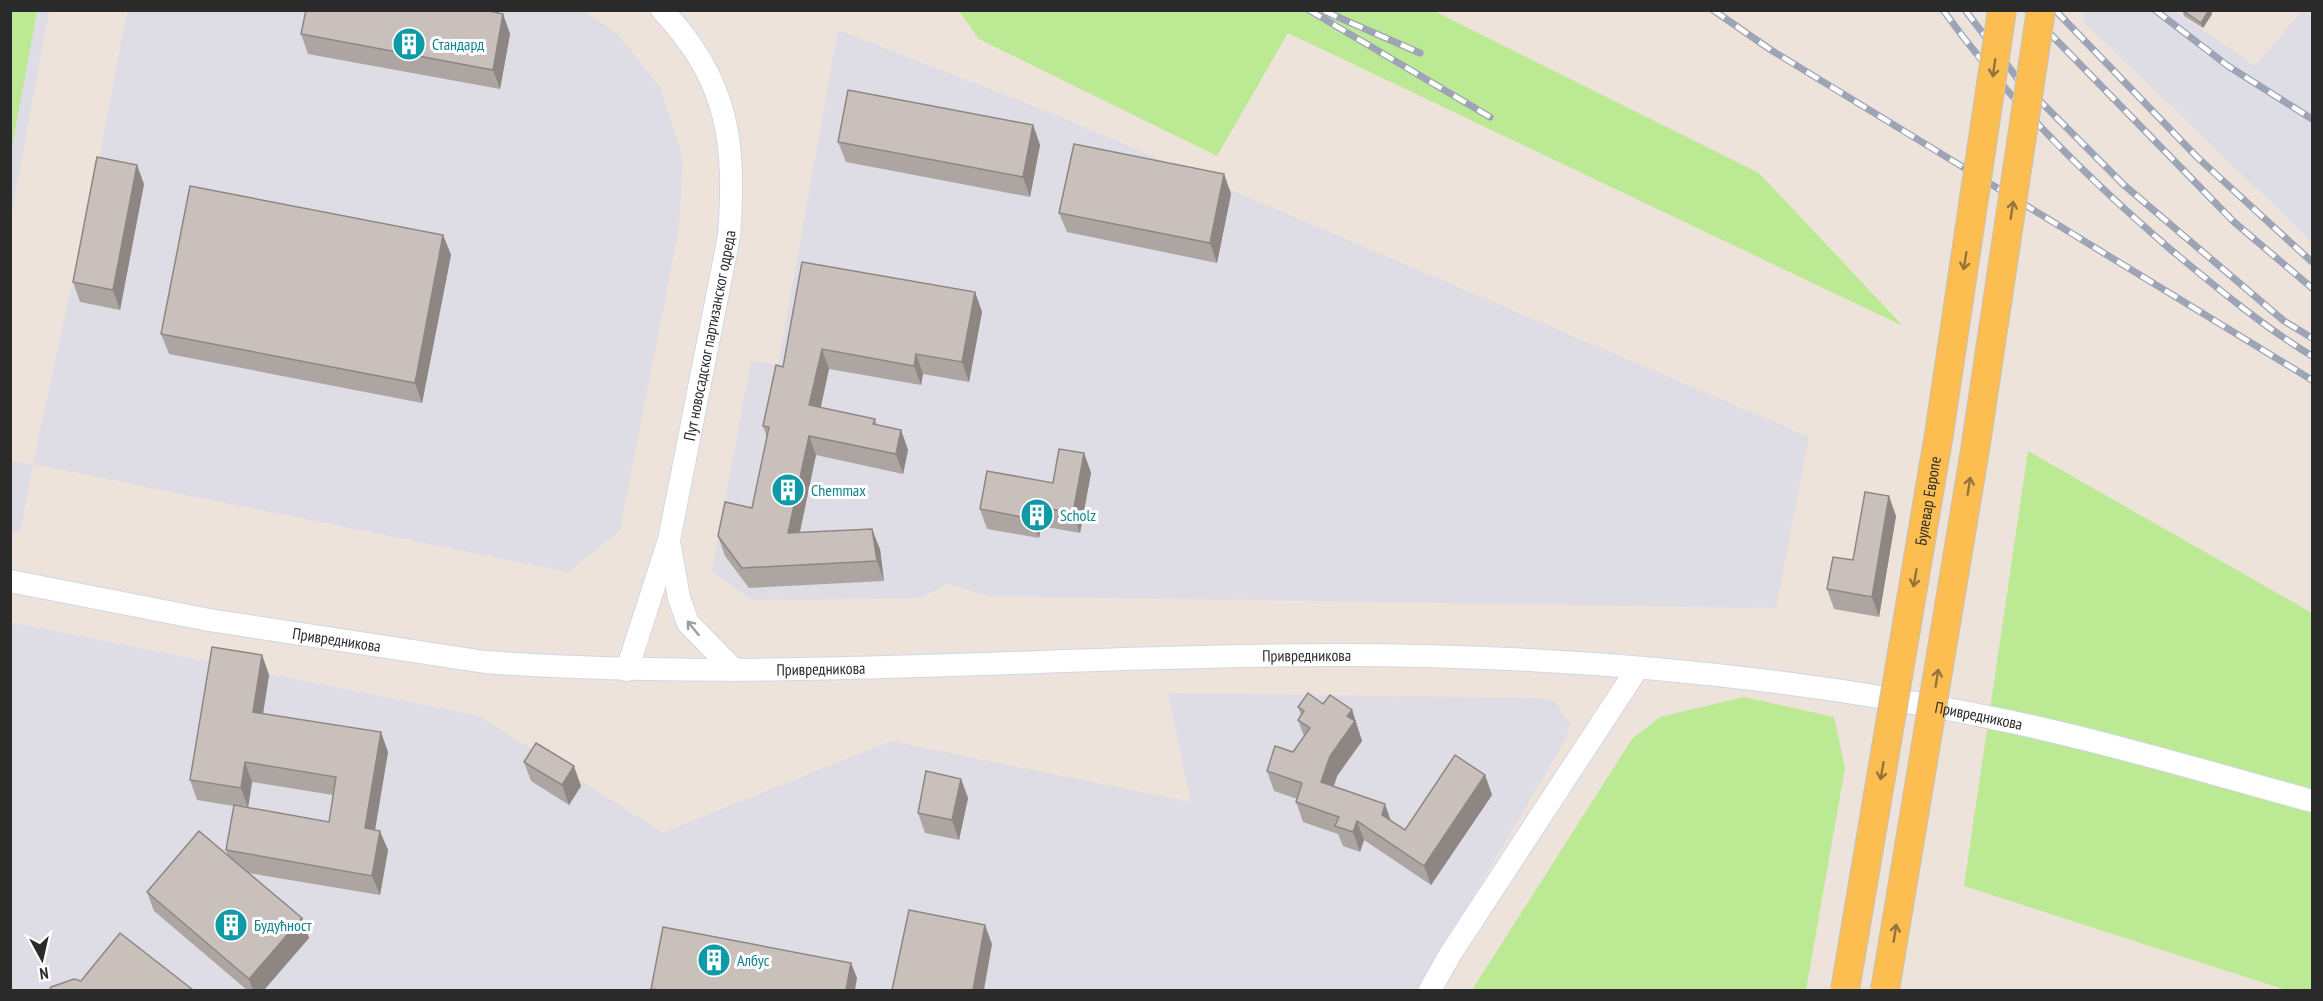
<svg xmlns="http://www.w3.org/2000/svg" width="2323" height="1001" font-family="'PT Sans Narrow',sans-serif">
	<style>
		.industrial { fill: #dedce5 }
		.green { fill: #bce993 }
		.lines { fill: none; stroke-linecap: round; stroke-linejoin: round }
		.minor-casing { stroke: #d0d7e4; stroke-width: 24 }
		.minor { stroke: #fff; stroke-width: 22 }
		.rail-casing { stroke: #9da4b6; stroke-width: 7 }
		.rail { stroke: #fff; stroke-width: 4.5; stroke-dasharray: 14; stroke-linecap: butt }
		.major-bridge-casing { stroke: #c3c3c3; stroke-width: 30; stroke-linecap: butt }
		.major-bridge { stroke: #fcbd51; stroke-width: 28 }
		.wall { fill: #ada5a1; fill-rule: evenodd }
		.shaded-wall { fill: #8d8683 }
		.building { fill: #c9c0bb; stroke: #8d8683; stroke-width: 1.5 }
		.oneway { stroke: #93743e }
		.oneway2 { stroke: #9f9f9f }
		.labels { text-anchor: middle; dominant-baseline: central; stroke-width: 6; stroke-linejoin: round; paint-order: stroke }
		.culture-label { font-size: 16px; fill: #0d838f; stroke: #fff; text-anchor: start }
		.street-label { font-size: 16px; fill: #2a2a2a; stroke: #fff }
	</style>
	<rect width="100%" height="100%" fill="#eee3db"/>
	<g class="industrial">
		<path d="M11,11H49L11,217Z"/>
		<path d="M127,11H584L617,33L660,87L683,159L679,228L620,530L568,572L33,464L20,533L11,532L10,461L33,464L101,149Z"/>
		<path d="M2083,11H2175L2255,66L2302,11L2312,15V242L2083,21Z"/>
		<path d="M838,30L1053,114L1809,437L1776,608L989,596L947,584L922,598L752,600L712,572L751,361L778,365Z"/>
		<path d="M10,622L480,716L663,833L890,741L1191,802L1168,693L1532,698L1555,701L1570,724L1567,737L1418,990H11Z"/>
	</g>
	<g class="green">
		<path d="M11,10L37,11L11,152L10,11Z"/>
		<path d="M959,11H1434L1759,173L1903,326L1288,33L1217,156L979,39Z"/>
		<path d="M2028,451L2312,613V990H2286L1964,886Z"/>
		<path d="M1744,697L1834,717L1845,768L1806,990H1472L1632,739L1660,717Z"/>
	</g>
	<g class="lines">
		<defs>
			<g id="minor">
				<path d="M670,547L679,598L688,623L734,670"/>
				<path id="s1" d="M10,581L209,620L485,662C769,683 1053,655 1337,655C1564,655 1794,675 2017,723C2116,745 2215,774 2312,801"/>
				<path id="s2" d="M627,670L669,540L729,236C736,144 729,80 662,10"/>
				<path d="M1430,990L1451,953L1637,669"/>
			</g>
		</defs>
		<use href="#minor" class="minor-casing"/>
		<use href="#minor" class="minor"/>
		<defs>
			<g id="rail">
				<path d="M1309,10L1490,117"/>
				<path d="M1713,10L1771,50L2312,380"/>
				<path d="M1943,10C2007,99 2087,178 2170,249C2216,287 2261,325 2312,356"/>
				<path d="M1965,10L2018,79L2124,185L2284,321L2312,338"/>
				<path d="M2027,10L2234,222L2312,288"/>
				<path d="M2055,10L2197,157L2312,262"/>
				<path d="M2155,10L2228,66L2312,119"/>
				<path d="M1324,11L1420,53"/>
			</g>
		</defs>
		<use href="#rail" class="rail-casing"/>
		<use href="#rail" class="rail"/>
		<defs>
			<g id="major-bridge">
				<path id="s3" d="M1845,990L1939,434L2002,10"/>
				<path d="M1885,990L1975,450L2041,10"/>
			</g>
		</defs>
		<use href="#major-bridge" class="major-bridge-casing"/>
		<use href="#major-bridge" class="major-bridge"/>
	</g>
	<g class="wall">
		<path d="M2182,10H2211L2212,14L2203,28L2184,16Z"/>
		<path d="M503,14L510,34L500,89L308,54L301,34Z"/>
		<path d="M1033,125L1040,145L1030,197L846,162L838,142Z"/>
		<path d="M1224,174L1231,194L1217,263L1067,232L1059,213Z"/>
		<path d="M144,184L120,310L80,302L73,282Z"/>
		<path d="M443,235L451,255L422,403L169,354L161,334Z"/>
		<path d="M802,262L975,292L982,312L969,382L923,374L921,385L829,369L820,407L875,419L877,425L901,430L908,450L903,474L816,455L800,533L880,549L884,581L749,588L725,556L718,536L752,508L767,438L763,426L783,367Z"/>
		<path d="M1084,453L1091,473L1080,533L1041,526L1039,538L987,529L980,509L1053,483Z"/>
		<path d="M1896,516L1879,617L1834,609L1827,589Z"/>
		<path d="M262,655L269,675L263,714L388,752L375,830L388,850L380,895L248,873L302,918L309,938L264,990H247L154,911L147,892L228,856L226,850L234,806L197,800L190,780ZM252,782L333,795L329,822L248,808Z"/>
		<path d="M1323,704L1352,710L1362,741L1337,776L1334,787L1405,830L1485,775L1492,795L1431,885L1364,840L1360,852L1343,846L1338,834L1303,822L1296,802L1297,799L1274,791L1267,771L1293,752L1304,736L1298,720L1301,715L1298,707Z"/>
		<path d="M524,762L581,786L569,805L531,781Z"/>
		<path d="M961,779L968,798L959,840L925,833L918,813Z"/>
	</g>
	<g class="shaded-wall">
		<path d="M2209,10H2211L2212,14L2203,28L2201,23Z"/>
		<path d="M503,14L510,34L500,89L493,70Z"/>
		<path d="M1033,125L1040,145L1030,197L1023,177Z"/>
		<path d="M137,165L144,184L120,310L113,290Z"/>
		<path d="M1224,174L1231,194L1217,263L1210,243Z"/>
		<path d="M443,235L451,255L422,403L415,383Z"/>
		<path d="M975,292L982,312L969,382L962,362Z"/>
		<path d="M822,349L829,369L817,425L809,405Z"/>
		<path d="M916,354L923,374L921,385L914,366Z"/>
		<path d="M901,430L908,450L903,474L896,454Z"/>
		<path d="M809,436L816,455L795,553L788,533Z"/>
		<path d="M1084,453L1091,473L1080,533L1073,513Z"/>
		<path d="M1889,496L1896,516L1879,617L1872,597Z"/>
		<path d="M1034,506L1041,526L1039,538L1032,519Z"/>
		<path d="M872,529L880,549L884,581L877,561Z"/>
		<path d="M262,655L269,675L260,732L253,712Z"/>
		<path d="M1352,710L1362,741L1337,776L1328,802L1321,782L1330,756L1347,716Z"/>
		<path d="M381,732L388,752L372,848L365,828Z"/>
		<path d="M245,762L252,782L248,808L241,788Z"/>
		<path d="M574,766L581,786L569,805L562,785Z"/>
		<path d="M1485,775L1492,795L1431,885L1424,866Z"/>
		<path d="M961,779L968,798L959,840L952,820Z"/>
		<path d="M1385,804L1392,824L1382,815Z"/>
		<path d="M1357,821L1364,840L1360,852L1353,832Z"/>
		<path d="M380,831L388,850L380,895L372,876Z"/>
		<path d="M302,918L309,938L264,990H253L249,979Z"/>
		<path d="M985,925L992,944L984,990H973Z"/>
		<path d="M851,963L857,978L855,990H846Z"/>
	</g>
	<g class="building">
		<path d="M306,10H485L503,14L493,70L301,34Z"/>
		<path d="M2182,10H2209L2201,23Z"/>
		<path d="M848,90L1033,125L1023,177L838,142Z"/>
		<path d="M1074,144L1224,174L1210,243L1059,213Z"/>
		<path d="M97,157L137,165L113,290L73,282Z"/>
		<path d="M190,186L443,235L415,383L161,334Z"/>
		<path d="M802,262L975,292L962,362L916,354L914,366L822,349L809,405L875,419L873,424L901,430L896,454L809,436L788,533L872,529L877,561L742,568L718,536L725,502L752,508L769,427L763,426L776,365L783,367Z"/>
		<path d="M1059,449L1084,453L1073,513L1034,506L1032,519L980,509L987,471L1053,483Z"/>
		<path d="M1865,492L1889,496L1872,597L1827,589L1833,557L1853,560Z"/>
		<path d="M212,647L262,655L253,712L381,732L365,828L380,831L372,876L226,850L234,805L329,822L336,777L245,762L241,788L190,780Z"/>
		<path d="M1308,693L1323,704L1330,695L1352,710L1347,716L1355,721L1330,756L1321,782L1385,804L1382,815L1405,830L1455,755L1485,775L1424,866L1357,821L1353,832L1335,826L1339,817L1296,802L1302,783L1267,771L1275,746L1293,752L1310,728L1298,720L1304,711L1298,707Z"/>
		<path d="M536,743L574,766L562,785L524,762Z"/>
		<path d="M926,771L961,779L952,820L918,813Z"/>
		<path d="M199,831L302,918L249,979L147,892Z"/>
		<path d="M909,910L985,925L973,990H892Z"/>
		<path d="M663,927L851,963L846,990H660L651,989Z"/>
		<path d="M120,933L193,990H49L51,987L74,979L81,981Z"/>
	</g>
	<defs><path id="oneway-shaft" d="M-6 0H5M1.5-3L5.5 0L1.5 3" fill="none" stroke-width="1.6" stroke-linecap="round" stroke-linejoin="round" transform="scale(1.5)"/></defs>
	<g class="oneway">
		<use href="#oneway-shaft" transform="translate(1994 68) rotate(98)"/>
		<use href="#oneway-shaft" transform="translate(2012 210) rotate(-81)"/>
		<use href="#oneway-shaft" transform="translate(1965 261) rotate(99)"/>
		<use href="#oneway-shaft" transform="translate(1969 486) rotate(-81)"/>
		<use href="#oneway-shaft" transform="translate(1915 578) rotate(100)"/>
		<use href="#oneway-shaft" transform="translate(1937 678) rotate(-81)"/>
		<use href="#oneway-shaft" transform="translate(1882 771) rotate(100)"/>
		<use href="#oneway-shaft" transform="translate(1895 933) rotate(-81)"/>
	</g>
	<use class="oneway2" href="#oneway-shaft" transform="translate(693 628) rotate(-129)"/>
	<defs>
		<symbol id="building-disc" viewBox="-11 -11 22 22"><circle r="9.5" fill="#0f9aa8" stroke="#fff"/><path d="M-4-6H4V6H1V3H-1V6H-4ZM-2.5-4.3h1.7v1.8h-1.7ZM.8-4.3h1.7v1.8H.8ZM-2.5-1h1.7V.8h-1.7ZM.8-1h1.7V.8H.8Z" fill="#fff"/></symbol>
	</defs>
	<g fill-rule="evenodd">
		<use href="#building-disc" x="390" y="25" width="38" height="38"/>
		<use href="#building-disc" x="769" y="471" width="38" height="38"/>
		<use href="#building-disc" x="1018" y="496" width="38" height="38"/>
		<use href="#building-disc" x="212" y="906" width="38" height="38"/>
		<use href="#building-disc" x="695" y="941" width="38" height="38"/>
	</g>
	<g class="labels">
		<g class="culture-label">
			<text x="432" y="44">Стандард</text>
			<text x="811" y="490">Chemmax</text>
			<text x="1060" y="515">Scholz</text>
			<text x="254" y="925">Будућност</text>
			<text x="737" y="960">Албус</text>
		</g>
		<g class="street-label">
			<text stroke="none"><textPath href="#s2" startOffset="345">Пут новосадског партизанског одреда</textPath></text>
			<text stroke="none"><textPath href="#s3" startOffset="496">Булевар Европе</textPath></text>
			<text stroke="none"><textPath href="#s1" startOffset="332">Привредникова</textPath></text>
			<text stroke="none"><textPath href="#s1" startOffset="1304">Привредникова</textPath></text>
			<text stroke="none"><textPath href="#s1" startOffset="818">Привредникова</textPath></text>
			<text stroke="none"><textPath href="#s1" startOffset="1980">Привредникова</textPath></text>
		</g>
	</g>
	<rect width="2323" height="1001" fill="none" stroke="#2a2a2a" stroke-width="24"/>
	<g transform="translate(42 959) rotate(172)" stroke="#ffffff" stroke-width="4.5" paint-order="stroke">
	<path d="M0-4.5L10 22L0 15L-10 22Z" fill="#2a2a2a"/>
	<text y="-9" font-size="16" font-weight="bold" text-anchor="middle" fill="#2a2a2a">N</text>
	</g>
</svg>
